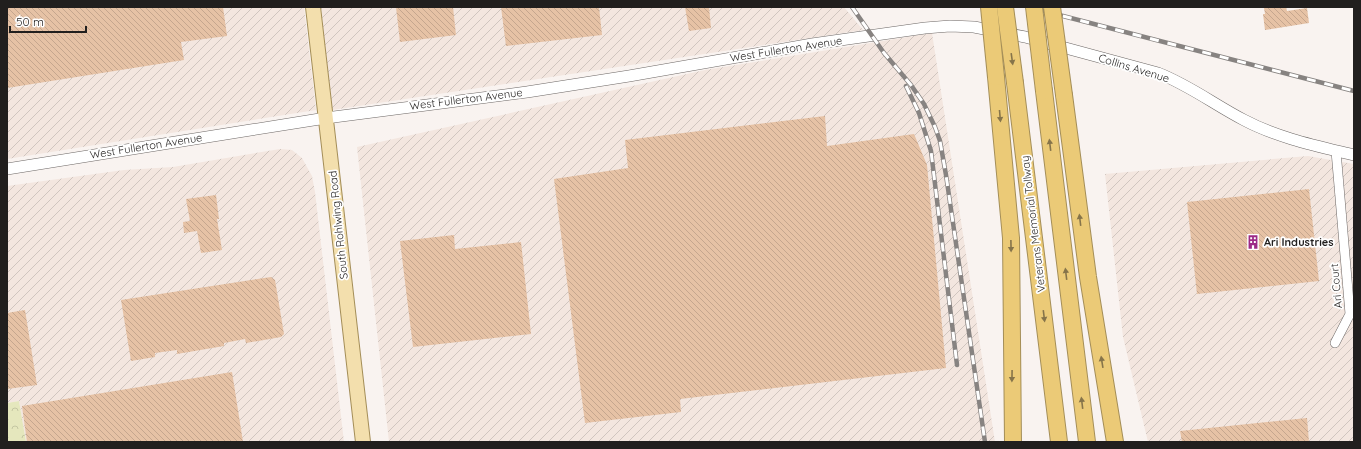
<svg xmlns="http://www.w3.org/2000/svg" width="1361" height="449" font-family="Quicksand,sans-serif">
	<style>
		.industrial { fill: url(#industrial-furrows) }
		.forest { fill: url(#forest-crowns) }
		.building { fill: url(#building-back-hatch) }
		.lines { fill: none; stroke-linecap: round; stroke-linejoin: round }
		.minor-casing { stroke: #6c6765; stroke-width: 10 }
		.tertiary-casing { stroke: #6c6765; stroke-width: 12 }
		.primary-casing { stroke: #a48e58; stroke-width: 16 }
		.motorway-casing { stroke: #a48e58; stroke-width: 18 }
		.minor { stroke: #fff; stroke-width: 9 }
		.tertiary { stroke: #fff; stroke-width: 11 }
		.primary { stroke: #f3dfad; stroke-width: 14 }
		.motorway { stroke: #ebca77; stroke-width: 16 }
		.rail-casing { stroke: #878381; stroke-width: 4.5 }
		.rail { stroke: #fff; stroke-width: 3; stroke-dasharray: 9; stroke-linecap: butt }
		.motorway-bridge-casing { stroke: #a48e58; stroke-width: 18; stroke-linecap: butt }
		.motorway-bridge { stroke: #ebca77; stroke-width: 16 }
		.oneway { fill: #86744a }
		.labels { text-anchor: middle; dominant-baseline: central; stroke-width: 3.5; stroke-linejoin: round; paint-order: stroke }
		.street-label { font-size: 11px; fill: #211f1e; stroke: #fff }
		.poi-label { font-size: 11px; font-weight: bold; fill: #211f1e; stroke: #fff; text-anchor: start }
	</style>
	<defs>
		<pattern id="industrial-furrows" width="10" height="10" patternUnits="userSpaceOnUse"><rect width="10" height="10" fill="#f3e6df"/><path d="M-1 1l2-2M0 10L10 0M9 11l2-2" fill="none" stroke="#d0c5bf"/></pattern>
		<pattern id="forest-crowns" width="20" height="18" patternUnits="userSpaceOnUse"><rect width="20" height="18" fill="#e5e7bd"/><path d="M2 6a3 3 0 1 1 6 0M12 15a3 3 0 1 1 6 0" fill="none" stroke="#c4c6a2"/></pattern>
		<pattern id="building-back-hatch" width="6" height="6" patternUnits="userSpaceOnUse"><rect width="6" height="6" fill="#e6c2a5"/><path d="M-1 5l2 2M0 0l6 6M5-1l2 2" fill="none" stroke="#c5a68e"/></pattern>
	</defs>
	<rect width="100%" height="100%" fill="#f9f3f0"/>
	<g class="industrial">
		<path d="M7,7H304L316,110L7,159Z"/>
		<path d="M321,7H844L863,30L332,110Z"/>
		<path d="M932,33L995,442H389L357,147L705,70Z"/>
		<path d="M280,149L292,150L302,158L312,176L315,192L344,442H26L19,401L7,403V186L124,170L173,167Z"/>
		<path d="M1308,156L1354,164V442H1148L1123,337L1105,174Z"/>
	</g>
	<path class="forest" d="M19,401L26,442H7V403Z"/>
	<g class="building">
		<path d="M7,7H223L227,36L181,42L184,60L7,88Z"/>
		<path d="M396,7H453L456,35L400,42Z"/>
		<path d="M501,7H599L602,35L506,46Z"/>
		<path d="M685,7H709L711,28L689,31Z"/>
		<path d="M1272,7H1286L1287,11L1307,8L1309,23L1265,30L1263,14H1265L1264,8Z"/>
		<path d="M825,116L827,146L914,134L927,165L946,368L680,399L681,412L585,423L554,179L628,168L625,140Z"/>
		<path d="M1309,189L1319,281L1197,294L1187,202Z"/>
		<path d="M216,195L219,219H217L222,250L201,253L197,231L184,233L183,222L190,221L186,199Z"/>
		<path d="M454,235L455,249L521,242L531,334L413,347L400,241Z"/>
		<path d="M271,277L275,280L284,334L281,337L246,343L245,339L224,343V346L177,354V350L155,353V357L131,361L121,300Z"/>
		<path d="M25,310L37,385L7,389V313Z"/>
		<path d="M232,372L243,442H27L22,406Z"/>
		<path d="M1307,418L1309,442H1182L1180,431Z"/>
	</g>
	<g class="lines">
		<defs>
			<path id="minor" d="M1335,343L1350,314L1336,151"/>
			<path id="tertiary" d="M7,169L326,118L527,92L629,76L812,44L925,28L950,26L974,27L1025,37L1158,73C1189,85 1215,105 1244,120C1278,138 1317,146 1354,155"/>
			<path id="primary" d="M313,7L363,442"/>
			<g id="motorway">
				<path d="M996,77L1011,238L1013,442"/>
				<path d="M1015,83L1059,442"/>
				<path d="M1044,91L1087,442"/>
				<path d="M1064,95L1088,277L1115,442"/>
			</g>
		</defs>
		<use href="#minor" class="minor-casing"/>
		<use href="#tertiary" class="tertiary-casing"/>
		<use href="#primary" class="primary-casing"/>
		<use href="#motorway" class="motorway-casing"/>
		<use href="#minor" class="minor"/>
		<use href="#tertiary" class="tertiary"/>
		<use href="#primary" class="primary"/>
		<use href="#motorway" class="motorway"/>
		<defs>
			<g id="rail">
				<path d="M852,7L884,53L911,85L924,104L935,127L940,141L946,175L985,442"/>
				<path d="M1028,7L1354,91"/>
				<path d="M906,86L919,113L931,151L957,365"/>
			</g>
		</defs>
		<use href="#rail" class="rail-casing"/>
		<use href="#rail" class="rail"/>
		<defs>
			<g id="motorway-bridge">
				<path d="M989,7L996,77"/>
				<path d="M1005,7L1015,83"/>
				<path d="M1034,7L1044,91"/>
				<path d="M1052,7L1064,95"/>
			</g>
		</defs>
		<use href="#motorway-bridge" class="motorway-bridge-casing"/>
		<use href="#motorway-bridge" class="motorway-bridge"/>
	</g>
	<defs><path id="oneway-solid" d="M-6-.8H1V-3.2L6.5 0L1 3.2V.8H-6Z"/></defs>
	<g class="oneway">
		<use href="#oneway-solid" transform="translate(1012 59) rotate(82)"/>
		<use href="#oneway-solid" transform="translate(1000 116) rotate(85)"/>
		<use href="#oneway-solid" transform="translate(1050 145) rotate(-97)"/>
		<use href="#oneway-solid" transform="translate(1080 220) rotate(-97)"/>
		<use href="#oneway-solid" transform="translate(1011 246) rotate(89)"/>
		<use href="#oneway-solid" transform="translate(1066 274) rotate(-97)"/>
		<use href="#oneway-solid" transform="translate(1044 316) rotate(83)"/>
		<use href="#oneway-solid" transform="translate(1102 362) rotate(-99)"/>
		<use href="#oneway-solid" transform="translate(1012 376) rotate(91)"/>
		<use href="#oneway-solid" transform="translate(1082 403) rotate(-97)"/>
	</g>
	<defs>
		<symbol id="building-bare" viewBox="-9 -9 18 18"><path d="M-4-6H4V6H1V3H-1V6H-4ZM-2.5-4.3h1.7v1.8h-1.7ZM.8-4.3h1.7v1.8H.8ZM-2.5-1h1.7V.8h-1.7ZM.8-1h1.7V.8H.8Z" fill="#9c2a87" stroke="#fff" stroke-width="2.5" paint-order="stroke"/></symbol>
	</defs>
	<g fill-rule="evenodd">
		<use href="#building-bare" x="1243" y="232" width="20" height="20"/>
	</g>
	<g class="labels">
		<g class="street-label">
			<text transform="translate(786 49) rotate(-9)">West Fullerton Avenue</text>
			<text transform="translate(1134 68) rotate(17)">Collins Avenue</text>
			<text transform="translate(466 99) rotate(-7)">West Fullerton Avenue</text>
			<text transform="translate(146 146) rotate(-9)">West Fullerton Avenue</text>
			<text transform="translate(1033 224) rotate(-97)">Veterans Memorial Tollway</text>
			<text transform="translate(338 225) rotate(-96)">South Rohlwing Road</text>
			<text transform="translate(1336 286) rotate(-95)">Ari Court</text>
		</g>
		<g class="poi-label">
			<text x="1264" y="242">Ari Industries</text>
		</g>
	</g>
	<rect width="1361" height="449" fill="none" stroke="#211f1e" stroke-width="16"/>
	<path d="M10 26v6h76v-6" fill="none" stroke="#211f1e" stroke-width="2"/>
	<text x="16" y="26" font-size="12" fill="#211f1e" stroke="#ffffff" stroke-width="3" paint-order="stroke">50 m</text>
</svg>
